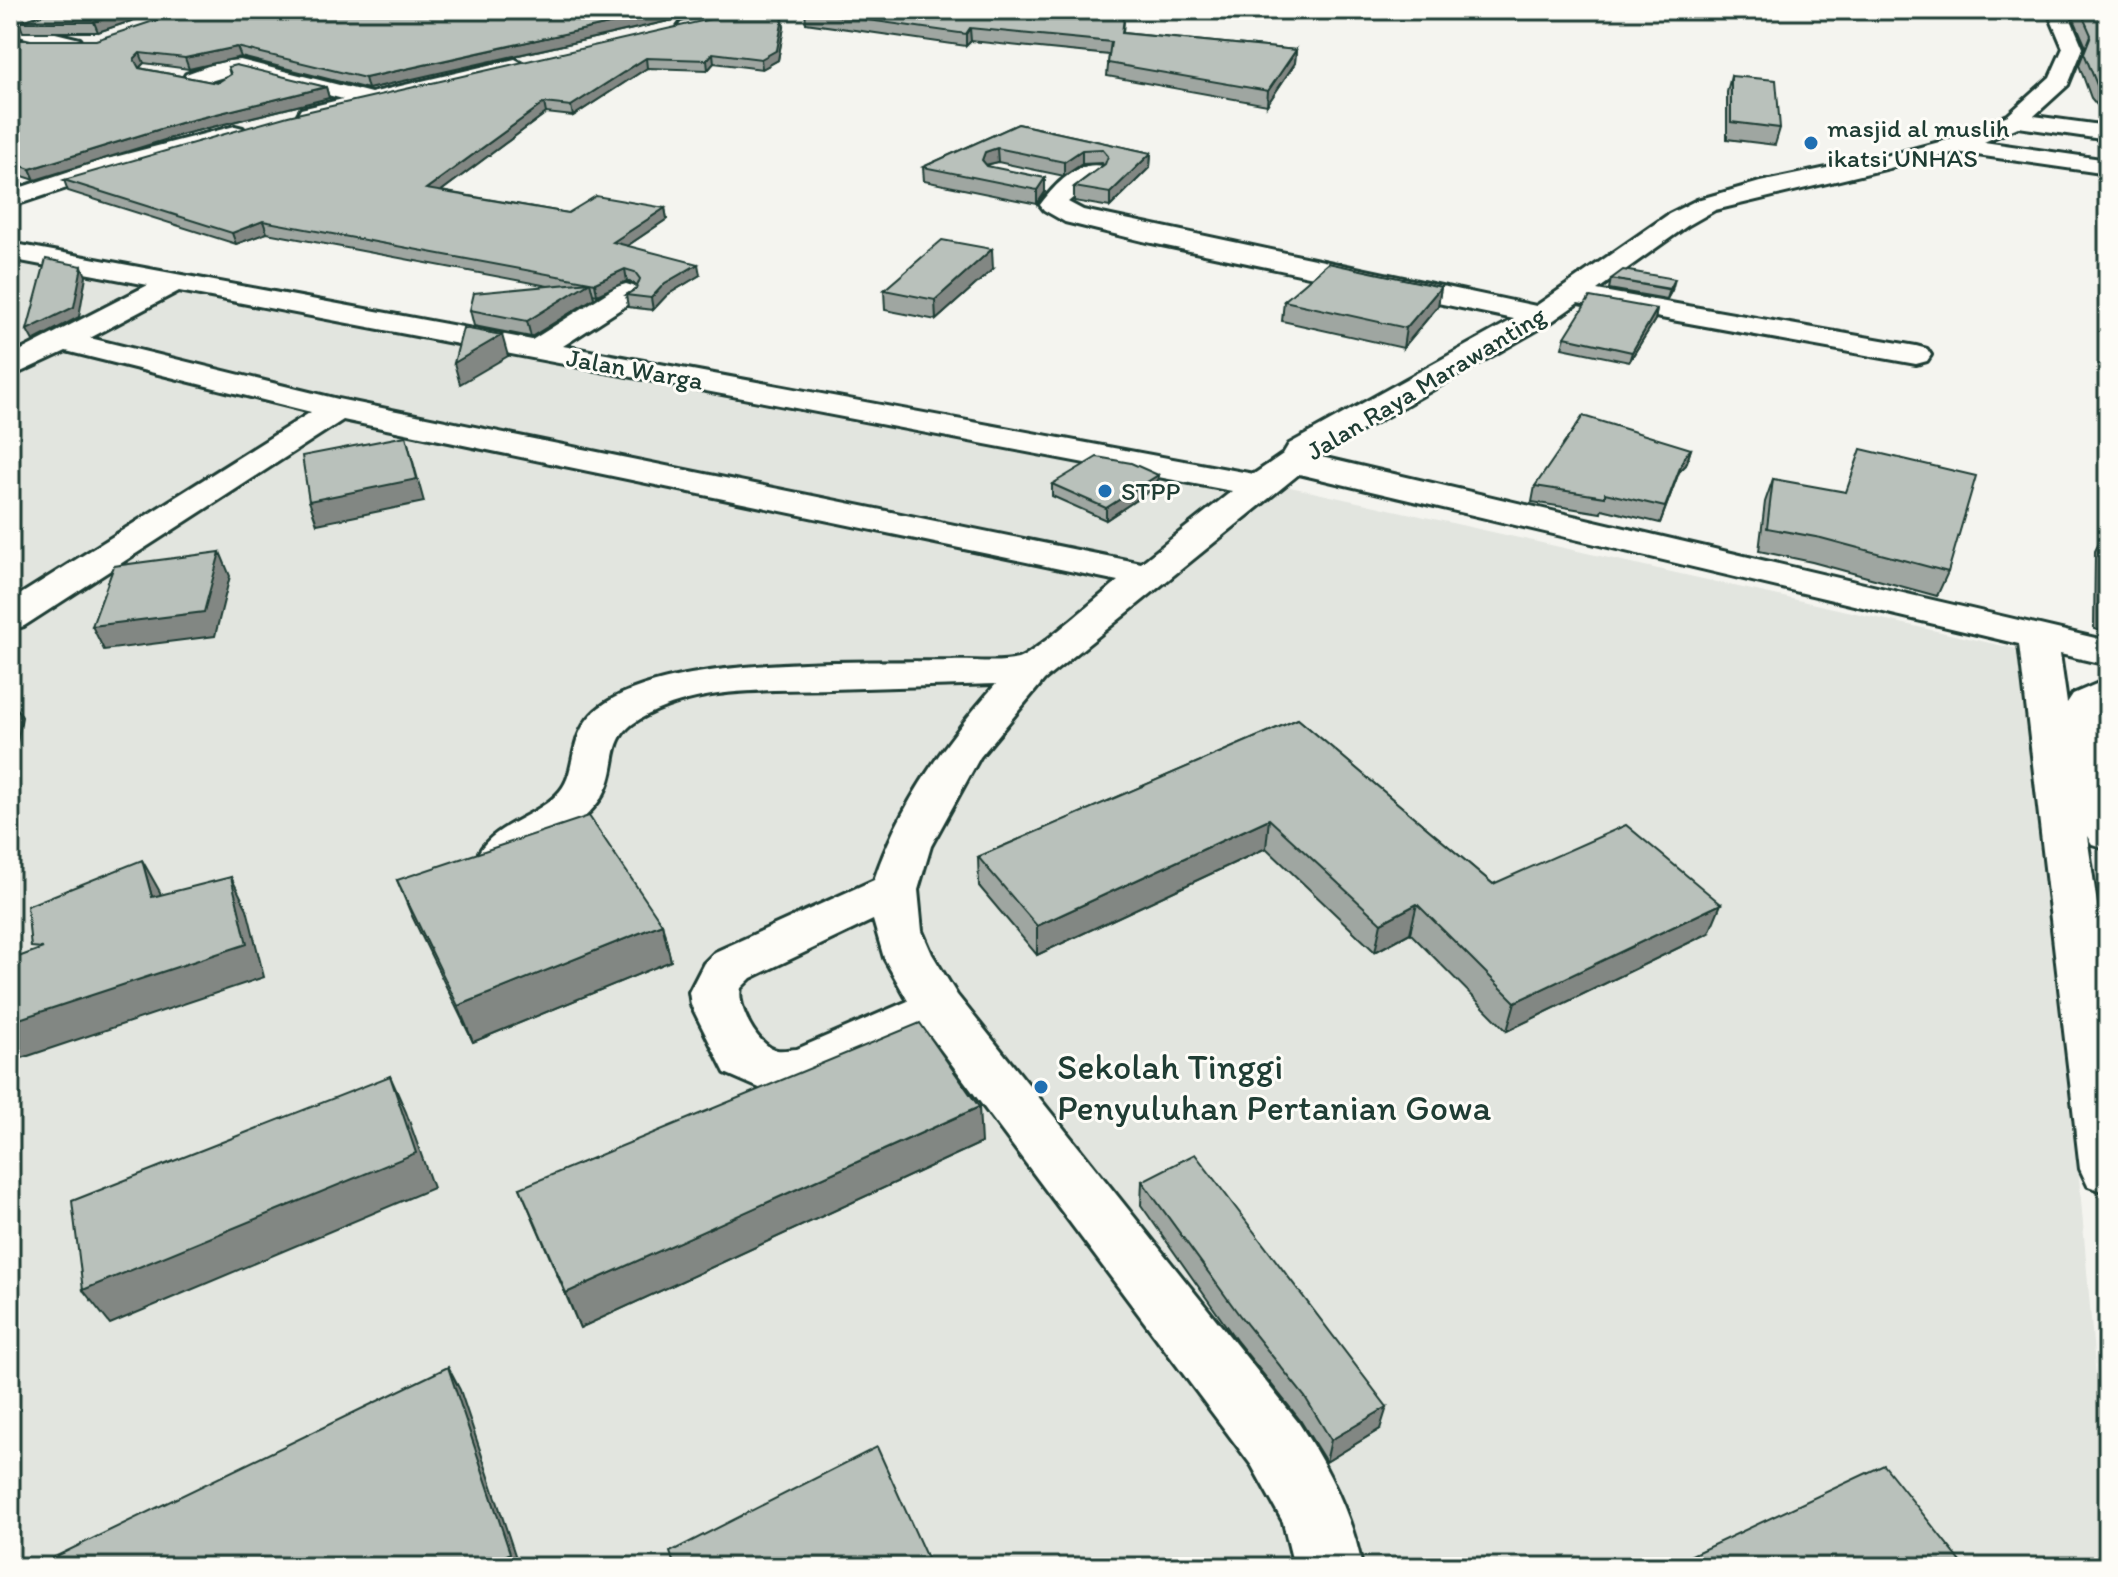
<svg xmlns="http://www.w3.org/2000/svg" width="2118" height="1577" font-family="Itim,sans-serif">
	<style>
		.built { fill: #e2e5df }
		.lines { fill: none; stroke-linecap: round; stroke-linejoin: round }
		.minor-casing { stroke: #1f3d34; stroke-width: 6 }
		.minor { fill: #fdfcf7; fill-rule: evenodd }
		.wall { fill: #9fa6a1; stroke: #1f3d34; stroke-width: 2 }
		.shaded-wall { fill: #828783; stroke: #1f3d34; stroke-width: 2 }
		.building { fill: #b9c1bb; stroke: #1f3d34; stroke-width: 2 }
		.poi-dot { fill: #1f6fb2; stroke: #fdfcf7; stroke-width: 3 }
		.labels { text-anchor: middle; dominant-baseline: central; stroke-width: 6; stroke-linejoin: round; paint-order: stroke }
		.far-poi-label { font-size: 26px; fill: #1f3d34; stroke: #fdfcf7; text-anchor: start }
		.far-street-label { font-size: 26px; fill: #1f3d34; stroke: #fdfcf7 }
		.near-poi-label { font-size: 36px; fill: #1f3d34; stroke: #fdfcf7; text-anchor: start }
	</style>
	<rect width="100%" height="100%" fill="#f4f4ef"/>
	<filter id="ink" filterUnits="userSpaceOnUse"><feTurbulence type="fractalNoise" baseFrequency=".0125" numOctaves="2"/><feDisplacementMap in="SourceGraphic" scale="16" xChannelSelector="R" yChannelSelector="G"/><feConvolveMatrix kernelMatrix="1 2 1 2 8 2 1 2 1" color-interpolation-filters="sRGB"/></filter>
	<g filter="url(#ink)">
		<path class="built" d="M10,249L1223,472L2035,653L2108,1521V1567H10Z"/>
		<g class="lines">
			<defs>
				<g id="minor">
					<path d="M732,10H765L762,14L688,33L678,27L681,23Z"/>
					<path d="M2047,10H2067L2083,48L2068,85L2034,116L2108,126V140L2018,127L1984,142L2108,160V174L1956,152L1715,210L1687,226L1597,290L1916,346L1927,349L1931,355L1927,361L1916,364L1578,303L1551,322L1317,456L2108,641V665L2060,654L2067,703L2073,694L2108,679V849L2092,844L2087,836L2108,979V1193L2088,1186L2080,1169L2019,644L1299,474L1044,680L980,757L931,846L918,890L922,931L932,954L957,995L1298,1422C1327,1466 1352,1514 1362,1567H1294L1283,1522L1252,1466L930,1035L821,1085L802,1091L771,1093L725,1073L691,1005L689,992L704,963L715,952L874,880C899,805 944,743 996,684C941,686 886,687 831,689C767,691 698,686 640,719C605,739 620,764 604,793C591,818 532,866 503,868C498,868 491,865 486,863L479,852C496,823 538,817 560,791C577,771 568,739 592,714C652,653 867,663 952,661C972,660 998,664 1018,659C1031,656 1102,594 1118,581L343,420L24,626L10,630V601L311,412L66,351L10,377V356L148,285L10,259V243L532,340L616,287L626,284L636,287L640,293L636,299L563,346L1254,474L1283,454L1289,444L1514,319L1147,242L1065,222L1044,210L1040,205C1053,187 1077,160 1102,166L1105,171L1068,202L1083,210L1536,306L1669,214L1697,200L1760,182L1894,154L1947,140L2008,115L2050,77L2063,48ZM179,291L1232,491L1141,563L338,399L90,338ZM873,920L884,958L908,1001L797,1049C791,1049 783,1051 777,1050C758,1047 736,1006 741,988L751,978Z"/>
					<path d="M10,22L80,39L83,43L73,49L10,34Z"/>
					<path d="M515,59L526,65L523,70L309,121L301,119L298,114L301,109L343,99L240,72L194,86L183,79L186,74L219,62L240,60L371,93Z"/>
					<path d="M235,126L243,128L247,133L243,138L121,170L10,207V191L103,160Z"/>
				</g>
			</defs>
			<use href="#minor" class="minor-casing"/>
			<use href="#minor" class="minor"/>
		</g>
		<g class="wall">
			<path d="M58,10H164L98,32H23L19,22Z"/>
			<path d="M2037,10H2049L2047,17Z"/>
			<path d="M2070,10H2108V118L2091,98L2079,65L2086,47Z"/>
			<path d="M805,11L1124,22L1123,33L1296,50L1295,63L1267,105L1107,76L1109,55L971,41L966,46L806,23Z"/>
			<path d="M695,15L368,89L241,57L189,69L144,63L139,68L217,83L230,75L228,67L326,87L329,98L184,134L35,180L10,172V40H96Z"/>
			<path d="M784,27L778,60L762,69L714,63L708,70L647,68L573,116L546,113L441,191L568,213L665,208L667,219L627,246L700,275L667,295L653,310L628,307L626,295L636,289L638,285L627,281L597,295L593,294L594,298L531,337L474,326L470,310L548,286L267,233L236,244L68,191L64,180Z"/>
			<path d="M1731,76L1780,128L1775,145L1727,139V92Z"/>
			<path d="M1018,124L1151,153L1150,167L1110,207L1074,201V187L1103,165L1102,163L1082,164L1064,176L998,162L986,165L1045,192L1037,204L924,181L923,167Z"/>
			<path d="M993,269L936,320L885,310L884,290Z"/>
			<path d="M1611,279L1672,290L1667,299L1609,289Z"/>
			<path d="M1441,287L1438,306L1403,348L1282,321L1284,301Z"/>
			<path d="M1657,309L1655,320L1629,362L1562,348L1565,337Z"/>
			<path d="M1691,449L1686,465L1679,472L1660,523L1602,509L1601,513L1532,502L1535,486Z"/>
			<path d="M1158,475L1157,486L1106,520L1052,496V484Z"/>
			<path d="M1773,479L1948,572L1937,596L1812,562L1759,551L1765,502Z"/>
			<path d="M2107,528H2108V633L2094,629L2095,551Z"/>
			<path d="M1298,719L1493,884L1709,933L1507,1031L1410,933L1375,952L1266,848L1037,955L979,886L978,857Z"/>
			<path d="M397,880L662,924L671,961L473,1042L412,916Z"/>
			<path d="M981,1143L580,1328L520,1188Z"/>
			<path d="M1142,1181L1380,1429L1326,1462L1300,1420L1236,1340L1141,1205Z"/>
		</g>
		<g class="shaded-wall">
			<path d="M10,10H36L10,20Z"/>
			<path d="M130,10H164L98,32L94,22Z"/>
			<path d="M672,10H694L695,15L368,89L365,78Z"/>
			<path d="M783,18L784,27L778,60L762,69L761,59Z"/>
			<path d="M970,28L971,41L966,46V34Z"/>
			<path d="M237,47L241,57L189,69L185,58Z"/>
			<path d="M1296,50L1295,63L1267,105L1268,91Z"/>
			<path d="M140,53L144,63L138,69L134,59Z"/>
			<path d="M713,53L714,63L708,70L707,60Z"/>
			<path d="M646,58L647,68L573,116L571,106Z"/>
			<path d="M326,87L329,98L184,134L35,180L30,169L180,123Z"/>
			<path d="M544,103L546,113L429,200L426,189Z"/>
			<path d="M997,148L998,162L985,165L982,160L985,152Z"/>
			<path d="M1082,150V164L1064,176V162Z"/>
			<path d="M1151,153L1150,167L1110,207V193Z"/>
			<path d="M1045,178V192L1037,204V190Z"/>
			<path d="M665,208L667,219L615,254L613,242Z"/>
			<path d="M263,221L267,233L236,244L232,233Z"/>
			<path d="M992,249L993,269L936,320L935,300Z"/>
			<path d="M698,264L700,275L667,295L653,310L651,298L665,283Z"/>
			<path d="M82,266L86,276L79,317L33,341L27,330Z"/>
			<path d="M625,269L627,281L597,295L595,283Z"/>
			<path d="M1675,279L1672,290L1667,299L1670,289Z"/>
			<path d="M590,282L594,298L531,337L527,321Z"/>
			<path d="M1441,287L1438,306L1403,348L1406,328Z"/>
			<path d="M1657,309L1655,320L1629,362L1632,352Z"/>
			<path d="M502,335L508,356L460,384L454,363Z"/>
			<path d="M406,436L424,502L317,524L309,501Z"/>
			<path d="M1691,449L1686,465L1679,472L1660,523L1684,457Z"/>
			<path d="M1158,475L1157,486L1106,520V508Z"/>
			<path d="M220,552L230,576L215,636L104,650L92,626Z"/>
			<path d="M10,696L22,717L10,780Z"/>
			<path d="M1269,819L1266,848L1037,955V926Z"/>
			<path d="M142,860L160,892L170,929L152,897Z"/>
			<path d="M231,877L247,909L264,977L10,1062V1022Z"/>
			<path d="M1417,904L1410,933L1375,952L1381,923Z"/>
			<path d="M1721,904L1709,933L1507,1031L1515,1002Z"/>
			<path d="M662,924L671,961L473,1042L458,1006Z"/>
			<path d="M390,1076L406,1112L433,1188L110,1324L83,1290Z"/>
			<path d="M979,1107L981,1143L580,1328L566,1293Z"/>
			<path d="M448,1367L460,1390L519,1567H485Z"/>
			<path d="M1387,1407L1380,1429L1326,1462L1331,1440Z"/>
		</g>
		<g class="building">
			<path d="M58,10H130L94,22H19Z"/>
			<path d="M187,10H672L365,78L237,47L185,58L140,53L134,59L139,68L217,83L231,74L228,67L236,65L326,87L180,123L30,169L10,162V40H96Z"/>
			<path d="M807,10H1125L1122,33L1296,50L1268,91L1108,63L1111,42L970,28L966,34L805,11Z"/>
			<path d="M2080,10H2108V98L2097,85L2084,53L2091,35Z"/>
			<path d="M741,12L783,18L777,50L761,59L713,53L707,60L646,58L571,106L544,103L426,189L568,213L596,196L665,208L613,242L698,264L665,283L651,298L626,295L636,289L640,279L635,272L625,269L595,283L263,221L232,233L64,180L288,116Z"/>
			<path d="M1731,76L1776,80L1780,128L1731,122Z"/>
			<path d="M1018,124L1151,153L1110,193L1074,187L1105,164L1108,156L1102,149L1082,150L1064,162L997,148L985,152L982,160L987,166L1045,178L1037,190L923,167Z"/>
			<path d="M942,240L992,249L935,300L884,290Z"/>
			<path d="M46,259L82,266L74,307L27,330Z"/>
			<path d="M1328,263L1441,287L1406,328L1284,301Z"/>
			<path d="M1623,270L1675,279L1670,289L1611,279Z"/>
			<path d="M590,282L527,321L470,310L474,293Z"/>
			<path d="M1590,297L1657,309L1632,352L1565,337Z"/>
			<path d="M463,328L502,335L454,363Z"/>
			<path d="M1583,416L1691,449L1684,457L1665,507L1605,493V497L1535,486Z"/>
			<path d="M406,436L417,479L309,501L302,456Z"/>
			<path d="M1861,449L1976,476L1948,572L1821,538L1767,528L1773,479L1846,492Z"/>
			<path d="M1097,457L1131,463L1158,475L1106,508L1052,484Z"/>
			<rect x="2107" y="528" width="1" height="78"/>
			<path d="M220,552L204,612L92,626L114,566Z"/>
			<path d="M1298,719L1493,884L1626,825L1721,904L1515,1002L1417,904L1381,923L1269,819L1037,926L978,857Z"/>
			<path d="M589,816L662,924L458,1006L397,880Z"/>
			<path d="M142,860L152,897L231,877L247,944L10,1022V960L43,948L31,947L27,906Z"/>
			<path d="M920,1023L979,1107L566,1293L520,1188Z"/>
			<path d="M390,1076L416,1153L83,1290L72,1201Z"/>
			<path d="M1195,1154L1387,1407L1331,1440L1305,1397L1240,1316L1142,1181Z"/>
			<path d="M448,1367L510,1553L485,1567H34Z"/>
			<path d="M877,1447L931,1567H675L670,1552Z"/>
			<path d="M1884,1465L1965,1567H1666Z"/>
		</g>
	</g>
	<g class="poi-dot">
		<circle cx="1811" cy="143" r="8"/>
		<circle cx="1105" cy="491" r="8"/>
		<circle cx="1041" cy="1087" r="8"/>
	</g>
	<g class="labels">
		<g class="far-poi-label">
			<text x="1827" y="128">masjid al muslih<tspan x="1827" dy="30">ikatsi UNHAS</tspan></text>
			<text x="1121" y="491">STPP</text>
		</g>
		<g class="far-street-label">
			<text transform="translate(635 369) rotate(10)">Jalan Warga</text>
			<text transform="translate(1426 383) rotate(-31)">Jalan Raya Marawanting</text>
		</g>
		<g class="near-poi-label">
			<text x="1057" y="1066">Sekolah Tinggi<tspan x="1057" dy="41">Penyuluhan Pertanian Gowa</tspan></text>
		</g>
	</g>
	<rect width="2118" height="1577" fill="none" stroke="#fdfcf7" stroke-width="40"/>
	<rect x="20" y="20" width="2078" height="1537" fill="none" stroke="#1f3d34" stroke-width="3" filter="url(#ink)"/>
</svg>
